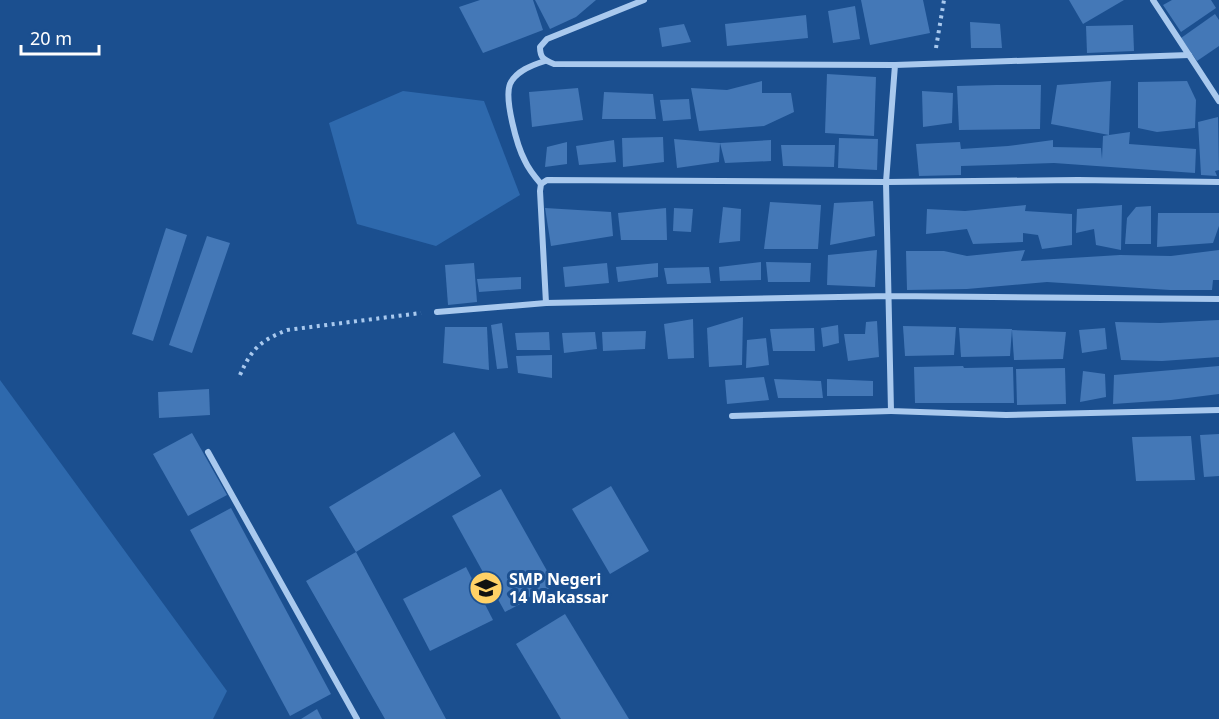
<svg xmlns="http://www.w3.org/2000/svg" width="1219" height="719" font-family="'Noto Sans',sans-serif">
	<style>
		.green { fill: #2e69ad }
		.building { fill: #4478b7 }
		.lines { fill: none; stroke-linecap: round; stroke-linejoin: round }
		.path { stroke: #a9c9ee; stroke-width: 4; stroke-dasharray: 3 4.5; stroke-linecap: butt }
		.minor { stroke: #a9c9ee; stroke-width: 6 }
		.labels { text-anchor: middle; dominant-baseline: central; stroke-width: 6; stroke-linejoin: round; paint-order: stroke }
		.poi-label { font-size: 16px; font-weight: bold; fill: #fff; stroke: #1b4f8f; text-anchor: start }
	</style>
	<rect width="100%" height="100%" fill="#1b4f8f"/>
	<g class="green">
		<path d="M403,91L484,101L520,195L436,246L357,224L329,123Z"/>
		<path d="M0,380L227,691L213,719H0Z"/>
	</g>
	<g class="building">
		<path d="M480,0H533L543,30L483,53L459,7Z"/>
		<path d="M535,0H596L576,17L550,29Z"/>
		<path d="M861,0H923L930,33L870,45Z"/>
		<path d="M1069,0H1124L1083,24Z"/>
		<path d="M1172,0H1211L1216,8L1181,32L1163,5Z"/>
		<path d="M855,6L860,39L833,43L828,11Z"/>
		<path d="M1215,14L1219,20V46L1197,61L1181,38Z"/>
		<path d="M806,15L808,38L727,46L725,24Z"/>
		<path d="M970,22L1000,24L1002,48H971Z"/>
		<path d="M684,24L691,42L662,47L659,28Z"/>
		<path d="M1133,25L1134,51L1087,53L1086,26Z"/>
		<path d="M827,74L876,77L874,136L825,133Z"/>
		<path d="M762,81V93H791L794,112L764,126L699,131L691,88L727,90Z"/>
		<path d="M1111,81L1109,135L1130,132L1129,144L1196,149L1195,173L1054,163L961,166V175L919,176L916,144L960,142L961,149L1008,146L1053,140V147L1101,148L1102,159L1103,136L1109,135L1051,124L1057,85Z"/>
		<path d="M1187,81L1196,100L1195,128L1157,132L1138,128V82Z"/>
		<path d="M996,85H1041L1040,129L959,130L957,86Z"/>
		<path d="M578,88L583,120L532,127L529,92Z"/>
		<path d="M922,91L953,93L952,123L923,127Z"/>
		<path d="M604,92L653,94L656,119H602Z"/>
		<path d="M689,99L691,119L663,121L660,100Z"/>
		<path d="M1218,117L1219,170L1215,171L1217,176L1201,175L1198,122Z"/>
		<path d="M663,137L664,162L623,167L622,138Z"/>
		<path d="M839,138L878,139L877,170L838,168Z"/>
		<path d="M674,139L720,143L771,140V161L725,163L720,143L719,162L677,168Z"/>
		<path d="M614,140L616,162L579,165L576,146Z"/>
		<path d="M567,142V164L545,167L547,147Z"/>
		<path d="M781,145H835L834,167L783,166Z"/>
		<path d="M873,201L875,236L830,245L834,203Z"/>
		<path d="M770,202L821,205L818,249H764Z"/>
		<path d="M1026,205L1025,211L1072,214V245L1042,249L1038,235L1023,233V242L973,244L967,229L926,234L927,209L965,211Z"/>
		<path d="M1122,205L1121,250L1096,245L1094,229L1076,233L1077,209Z"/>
		<path d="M1151,206V244H1125L1127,218L1136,207Z"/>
		<path d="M723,207L741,209L740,241L719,243Z"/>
		<path d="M545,208L611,212L613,236L551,246Z"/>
		<path d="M666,208L667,240H621L618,213Z"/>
		<path d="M674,208L693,209L691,232L673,231Z"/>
		<path d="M1158,213H1219V226L1213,243L1157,247Z"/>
		<path d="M166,228L187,235L153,341L132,334Z"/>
		<path d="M207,236L230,243L192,353L169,345Z"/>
		<path d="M877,250L875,287L827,285L828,255Z"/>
		<path d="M1025,250L1021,261L1120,255L1171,256L1219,250V280H1213L1212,290H1170L1047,282L967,289L907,290L906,251H944L967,256Z"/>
		<path d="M761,262V280L720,281L719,267Z"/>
		<path d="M766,262L811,263L810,282H768Z"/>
		<path d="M474,263L477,302L448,305L445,265Z"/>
		<path d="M607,263L609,283L565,287L563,267Z"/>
		<path d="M658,263V277L618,282L616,267Z"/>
		<path d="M709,267L711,283L667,284L664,268Z"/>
		<path d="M521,277V289L479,292L477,279Z"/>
		<path d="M743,317L742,365L709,367L707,328Z"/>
		<path d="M693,319L694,358L668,359L664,324Z"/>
		<path d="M1219,320V357L1162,361L1121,360L1115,322L1160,323Z"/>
		<path d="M877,321L879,357L848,361L844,334H865L866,322Z"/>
		<path d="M502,323L508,368L497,369L491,325Z"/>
		<path d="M838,325L839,343L823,347L821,328Z"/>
		<path d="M903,326L956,327L954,355L905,356Z"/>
		<path d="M445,327H487L489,370L443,363Z"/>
		<path d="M814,328L815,351H773L770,329Z"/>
		<path d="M959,328L1012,329L1010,356L961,357Z"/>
		<path d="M1105,328L1107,349L1082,353L1079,330Z"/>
		<path d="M1012,330L1066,332L1063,359L1014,360Z"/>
		<path d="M646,331L645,349L603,351L602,332Z"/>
		<path d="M549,332L550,350H517L515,333Z"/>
		<path d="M595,332L597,349L564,353L562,333Z"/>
		<path d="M766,338L769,365L746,368L747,340Z"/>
		<path d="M552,355V378L518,373L516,356Z"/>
		<path d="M963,366L964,368L1013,367L1014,403H915L914,367Z"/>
		<path d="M1219,366V394L1171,400L1113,404L1114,375Z"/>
		<path d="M1065,368L1066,404L1017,405L1016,369Z"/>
		<path d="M1083,371L1105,374L1106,397L1080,402Z"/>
		<path d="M764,377L769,400L727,404L725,380Z"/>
		<path d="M774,379L821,381L823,398H778Z"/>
		<path d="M827,379L873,381V396H827Z"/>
		<path d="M209,389L210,415L159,418L158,392Z"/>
		<path d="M454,432L481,476L356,552L446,719H385L306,581L356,552L329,507Z"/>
		<path d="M192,433L227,495L188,516L153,454Z"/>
		<path d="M1219,434V476L1204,477L1200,435Z"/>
		<path d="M1191,436L1195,480L1136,481L1132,437Z"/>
		<path d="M611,486L649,551L610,574L572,509Z"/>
		<path d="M501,489L555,585L505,612L452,516Z"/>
		<path d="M231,508L331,694L290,716L190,530Z"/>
		<path d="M466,567L493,620L430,651L403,599Z"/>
		<path d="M565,614L629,719H561L516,644Z"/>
		<path d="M317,709L322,719H301Z"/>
	</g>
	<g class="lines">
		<g class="path">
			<path d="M936,48L944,0"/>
			<path d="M240,375C252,348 260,341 287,330L421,313"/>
		</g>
		<g class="minor">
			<path d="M644,0L547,39L540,47C540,58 544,60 554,64L895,65"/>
			<path d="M1153,0L1189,55L895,65L886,182L1078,180L1219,182"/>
			<path d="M1189,55L1219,101"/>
			<path d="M541,184C535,177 529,170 525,161C517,146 504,99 510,84C516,71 532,65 545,61"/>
			<path d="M1219,299L890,296L546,303L540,191L541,184L547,180L886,182L891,411L1006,415L1219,410"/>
			<path d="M437,312L546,303"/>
			<path d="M732,416L891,411"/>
			<path d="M208,452L357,719"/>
		</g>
	</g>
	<defs>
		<symbol id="school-disc" viewBox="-11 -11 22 22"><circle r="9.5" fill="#ffd166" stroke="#1b4f8f"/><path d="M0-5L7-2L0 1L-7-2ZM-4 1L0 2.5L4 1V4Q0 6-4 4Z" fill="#111"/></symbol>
	</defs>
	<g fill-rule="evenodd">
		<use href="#school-disc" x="467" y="569" width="38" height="38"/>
	</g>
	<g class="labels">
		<g class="poi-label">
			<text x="509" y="579">SMP Negeri<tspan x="509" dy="18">14 Makassar</tspan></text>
		</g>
	</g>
	<path d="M21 45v9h78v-9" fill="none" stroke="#ffffff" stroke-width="3"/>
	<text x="30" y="45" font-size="18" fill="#ffffff" stroke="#1b4f8f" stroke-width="4.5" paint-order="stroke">20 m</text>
</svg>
